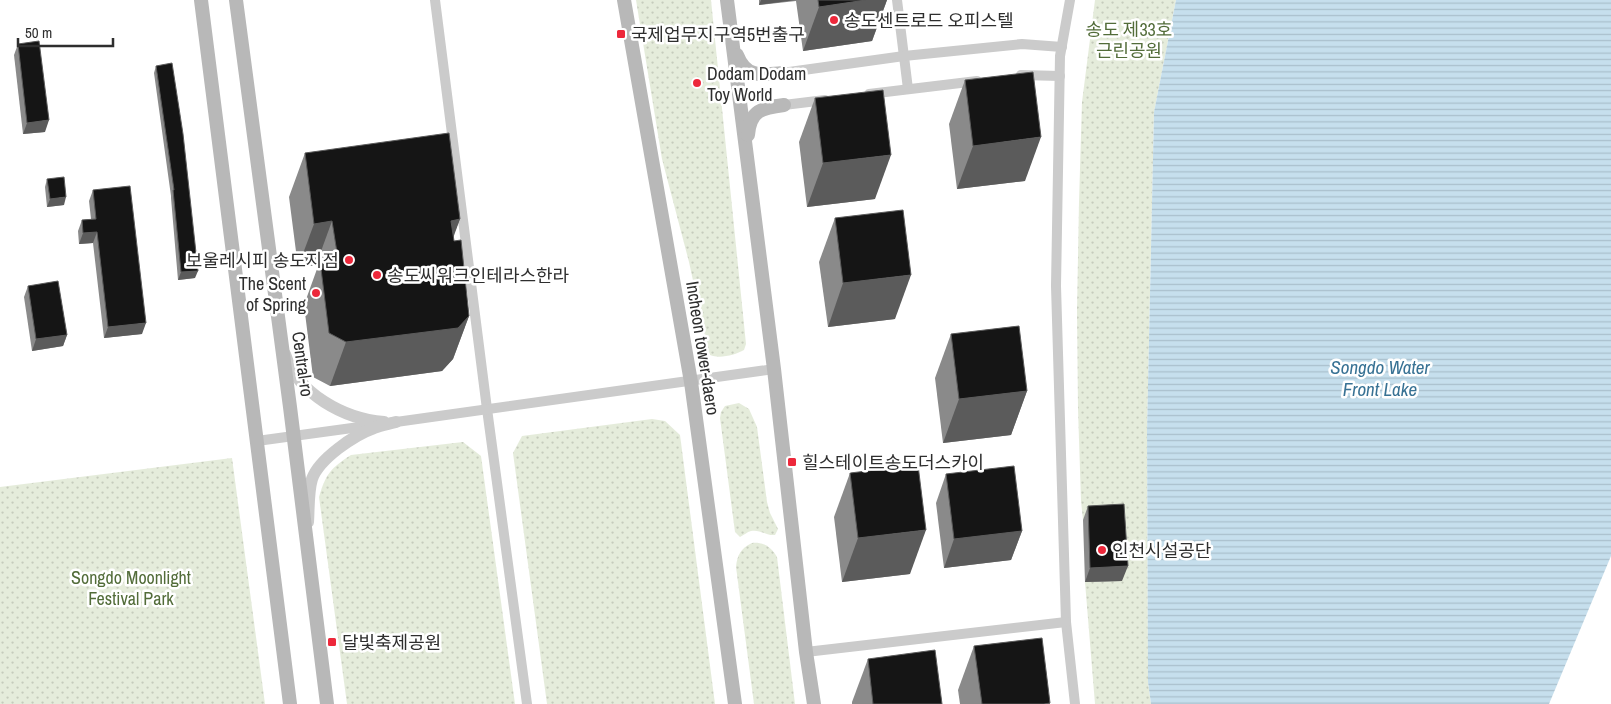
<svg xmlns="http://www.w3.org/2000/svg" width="1611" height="704" font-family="'Archivo Narrow','Noto Sans KR',sans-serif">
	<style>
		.green { fill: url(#green-dots) }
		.water { fill: url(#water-rules) }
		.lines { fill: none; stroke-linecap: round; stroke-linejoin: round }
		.minor { stroke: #cbcbcb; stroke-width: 10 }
		.tertiary { stroke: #cbcbcb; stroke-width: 12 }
		.secondary { stroke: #b8b8b8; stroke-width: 14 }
		.wall { fill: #8a8a8a }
		.shaded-wall { fill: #5b5b5b }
		.building { fill: #151515; stroke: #5b5b5b }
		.poi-dot { fill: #ed283b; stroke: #fff; stroke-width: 2 }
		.labels { text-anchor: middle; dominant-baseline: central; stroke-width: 5; stroke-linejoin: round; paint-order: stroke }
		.poi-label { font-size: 18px; fill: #2e2e2e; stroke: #fff; text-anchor: start }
		.park-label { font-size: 18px; fill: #526c39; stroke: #fff }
		.street-label { font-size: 18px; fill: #2e2e2e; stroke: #fff }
		.water-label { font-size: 19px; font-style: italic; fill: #387294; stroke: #fff }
	</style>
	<defs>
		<pattern id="green-dots" width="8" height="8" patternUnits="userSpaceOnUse" patternTransform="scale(1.25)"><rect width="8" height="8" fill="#e5ecdb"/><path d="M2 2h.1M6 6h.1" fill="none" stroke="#c5cbbc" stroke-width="1.8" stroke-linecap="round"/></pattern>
		<pattern id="water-rules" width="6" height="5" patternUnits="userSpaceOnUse" patternTransform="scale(1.25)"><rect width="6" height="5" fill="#c6dfed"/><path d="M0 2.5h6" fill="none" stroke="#aac0cc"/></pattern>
	</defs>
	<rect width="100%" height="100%" fill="#fff"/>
	<g class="green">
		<path d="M636,0H711L746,344L744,350C735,355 720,359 710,355L708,350L689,262L662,159Z"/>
		<path d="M1095,0H1176L1154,112L1147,431L1148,682L1151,704H1095L1085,582L1122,580L1083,520L1081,501L1078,409L1077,311L1079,202L1082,102Z"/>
		<path d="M739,403L749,409L757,427L767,502L770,513L778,529L775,535C767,536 760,529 751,531C747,532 744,535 740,537L735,532L720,418L721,412L725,406Z"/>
		<path d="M652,419L665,421L680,435L715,704H547L513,453L522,436Z"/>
		<path d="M463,442L481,456L515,704H347L319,497C326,473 331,468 351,455Z"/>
		<path d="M232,458L265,704H0V487Z"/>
		<path d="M752,543C764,542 771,547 777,557L795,704H754L736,567C737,555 741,548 752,543Z"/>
	</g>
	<path class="water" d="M1176,0H1611V556L1549,704H1151L1148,682L1147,431L1154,112Z"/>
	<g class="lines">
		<g class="minor">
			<path d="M435,0L487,409L527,704"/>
			<path d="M897,0L908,89"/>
			<path d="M1070,0L1060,56L1056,286L1066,622L1075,704"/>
			<path d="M782,73L904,56L1022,44L1062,47"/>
			<path d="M1021,75L1060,76"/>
			<path d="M869,94L977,81"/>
			<path d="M784,105L825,100"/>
			<path d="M389,423L774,369"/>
			<path d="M257,441L374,425"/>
			<path d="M806,652L1066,622"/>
		</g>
		<g class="tertiary">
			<path d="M285,354C298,394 344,419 384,422"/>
			<path d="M308,522C309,508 308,492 312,479C319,459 354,435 374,428C381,425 389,424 396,422"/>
		</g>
		<g class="secondary">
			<path d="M201,0L290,704"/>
			<path d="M236,0L290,407L327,704"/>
			<path d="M624,0L691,382L735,704"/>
			<path d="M727,0L774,369L806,652L814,704"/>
			<path d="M737,55C746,78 761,75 782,73"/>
			<path d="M748,135C750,110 762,108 784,105"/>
		</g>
	</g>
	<g class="wall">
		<path d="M759,0H887L872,41L803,51L796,1L759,5Z"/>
		<path d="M18,44L45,132L23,134L14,55Z"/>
		<path d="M156,66L195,278L178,280L171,198V196L154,73Z"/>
		<path d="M965,80L1025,181L957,189L949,124Z"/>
		<path d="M815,98L875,199L807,207L799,142Z"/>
		<path d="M305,153L460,219L453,236L469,316L453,359L442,371L330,386L313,377L304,305L317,269L316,265L298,267L289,197Z"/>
		<path d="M47,179L64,205L47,207L45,187Z"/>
		<path d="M93,190L142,334L104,338L93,243L79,244L78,231L82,220L91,219L89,201Z"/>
		<path d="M835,218L895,319L828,327L819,262Z"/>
		<path d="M28,286L67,335L63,346L32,351L24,297Z"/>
		<path d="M951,334L1027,391L1011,435L943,443L935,378Z"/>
		<path d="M850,473L910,574L842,582L834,517Z"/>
		<path d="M946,474L1022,531L1011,560L944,568L936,503Z"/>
		<path d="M1088,506L1122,581L1085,582L1083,520Z"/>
		<path d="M974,646L1050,703V704H960L958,690Z"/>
		<path d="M868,659L942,704H852V702Z"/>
	</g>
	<g class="shaded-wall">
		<path d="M761,0H796L759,5Z"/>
		<path d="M866,0H887L872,41L803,51L819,7Z"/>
		<path d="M49,120L45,132L23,134L27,123Z"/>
		<path d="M1041,137L1025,181L957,189L973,146Z"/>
		<path d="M891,155L875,199L807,207L823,163Z"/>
		<path d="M66,197L64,205L47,207L50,199Z"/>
		<path d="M460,219L444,263L451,221Z"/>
		<path d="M332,221L316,265L298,267L314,224Z"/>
		<path d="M97,232L93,243L79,244L83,233Z"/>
		<path d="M198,271L195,278L178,280L181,272Z"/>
		<path d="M911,275L895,319L828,327L843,283Z"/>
		<path d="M469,316L453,359L442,371L330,386L346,342Z"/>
		<path d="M146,323L142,334L104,338L108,327Z"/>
		<path d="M67,335L63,346L32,351L36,339Z"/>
		<path d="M1027,391L1011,435L943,443L959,399Z"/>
		<path d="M926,530L910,574L842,582L858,538Z"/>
		<path d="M1022,531L1011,560L944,568L954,539Z"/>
		<path d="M1128,566L1122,581L1085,582L1090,568Z"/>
	</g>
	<g class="building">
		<path d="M818,0H866L819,7Z"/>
		<path d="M39,41L49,120L27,123L18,44Z"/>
		<path d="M172,63L183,134L198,271L181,272L173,190H174L156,66Z"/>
		<path d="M1033,72L1041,137L973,146L965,80Z"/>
		<path d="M883,90L891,155L823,163L815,98Z"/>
		<path d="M449,133L460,219L451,221L454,241L461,240L469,316L458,328L346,342L329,333L320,261L338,259L332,221L314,224L305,153Z"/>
		<path d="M64,177L66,197L50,199L47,179Z"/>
		<path d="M130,186L146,323L108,327L97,232L83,233L82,220L96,219L93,190Z"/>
		<path d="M903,210L911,275L843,283L835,218Z"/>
		<path d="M58,281L67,335L36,339L28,286Z"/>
		<path d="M1019,326L1027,391L959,399L951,334Z"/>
		<path d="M918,465L926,530L858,538L850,473Z"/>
		<path d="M1014,466L1022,531L954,539L946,474Z"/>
		<path d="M1124,504L1128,566L1090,568L1088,506Z"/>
		<path d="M1042,638L1050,703L1044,704H982L974,646Z"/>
		<path d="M935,650L942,704H873L868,659Z"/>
	</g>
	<g class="poi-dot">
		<circle cx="834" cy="20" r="5"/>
		<rect x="616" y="29" width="10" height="10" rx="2.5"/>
		<circle cx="697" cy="83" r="5"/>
		<circle cx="349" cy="260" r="5"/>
		<circle cx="377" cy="275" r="5"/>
		<circle cx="316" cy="293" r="5"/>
		<rect x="787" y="457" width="10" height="10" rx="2.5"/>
		<circle cx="1102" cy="550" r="5"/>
		<rect x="327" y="637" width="10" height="10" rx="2.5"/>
	</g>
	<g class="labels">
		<g class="poi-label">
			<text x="844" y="20">송도센트로드 오피스텔</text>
			<text x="631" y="34">국제업무지구역5번출구</text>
			<text x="707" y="73">Dodam Dodam<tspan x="707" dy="21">Toy World</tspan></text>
			<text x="339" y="260" text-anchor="end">보울레시피 송도지점</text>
			<text x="387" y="275">송도씨워크인테라스한라</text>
			<text x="306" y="283" text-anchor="end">The Scent<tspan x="306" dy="21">of Spring</tspan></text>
			<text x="802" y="462">힐스테이트송도더스카이</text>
			<text x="1112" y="550">인천시설공단</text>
			<text x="342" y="642">달빛축제공원</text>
		</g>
		<g class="park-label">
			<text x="1129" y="29">송도 제33호<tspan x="1129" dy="21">근린공원</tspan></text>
			<text x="131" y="577">Songdo Moonlight<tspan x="131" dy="21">Festival Park</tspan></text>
		</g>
		<g class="street-label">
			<text transform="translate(703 348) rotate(81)">Incheon tower-daero</text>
			<text transform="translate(303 364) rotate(82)">Central-ro</text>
		</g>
		<g class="water-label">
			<text x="1380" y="367">Songdo Water<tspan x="1380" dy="22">Front Lake</tspan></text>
		</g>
	</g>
	<path d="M18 38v8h95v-8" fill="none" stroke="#2e2e2e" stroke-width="2.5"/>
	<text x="25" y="38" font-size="15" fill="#2e2e2e" stroke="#ffffff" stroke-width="4" paint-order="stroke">50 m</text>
</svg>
